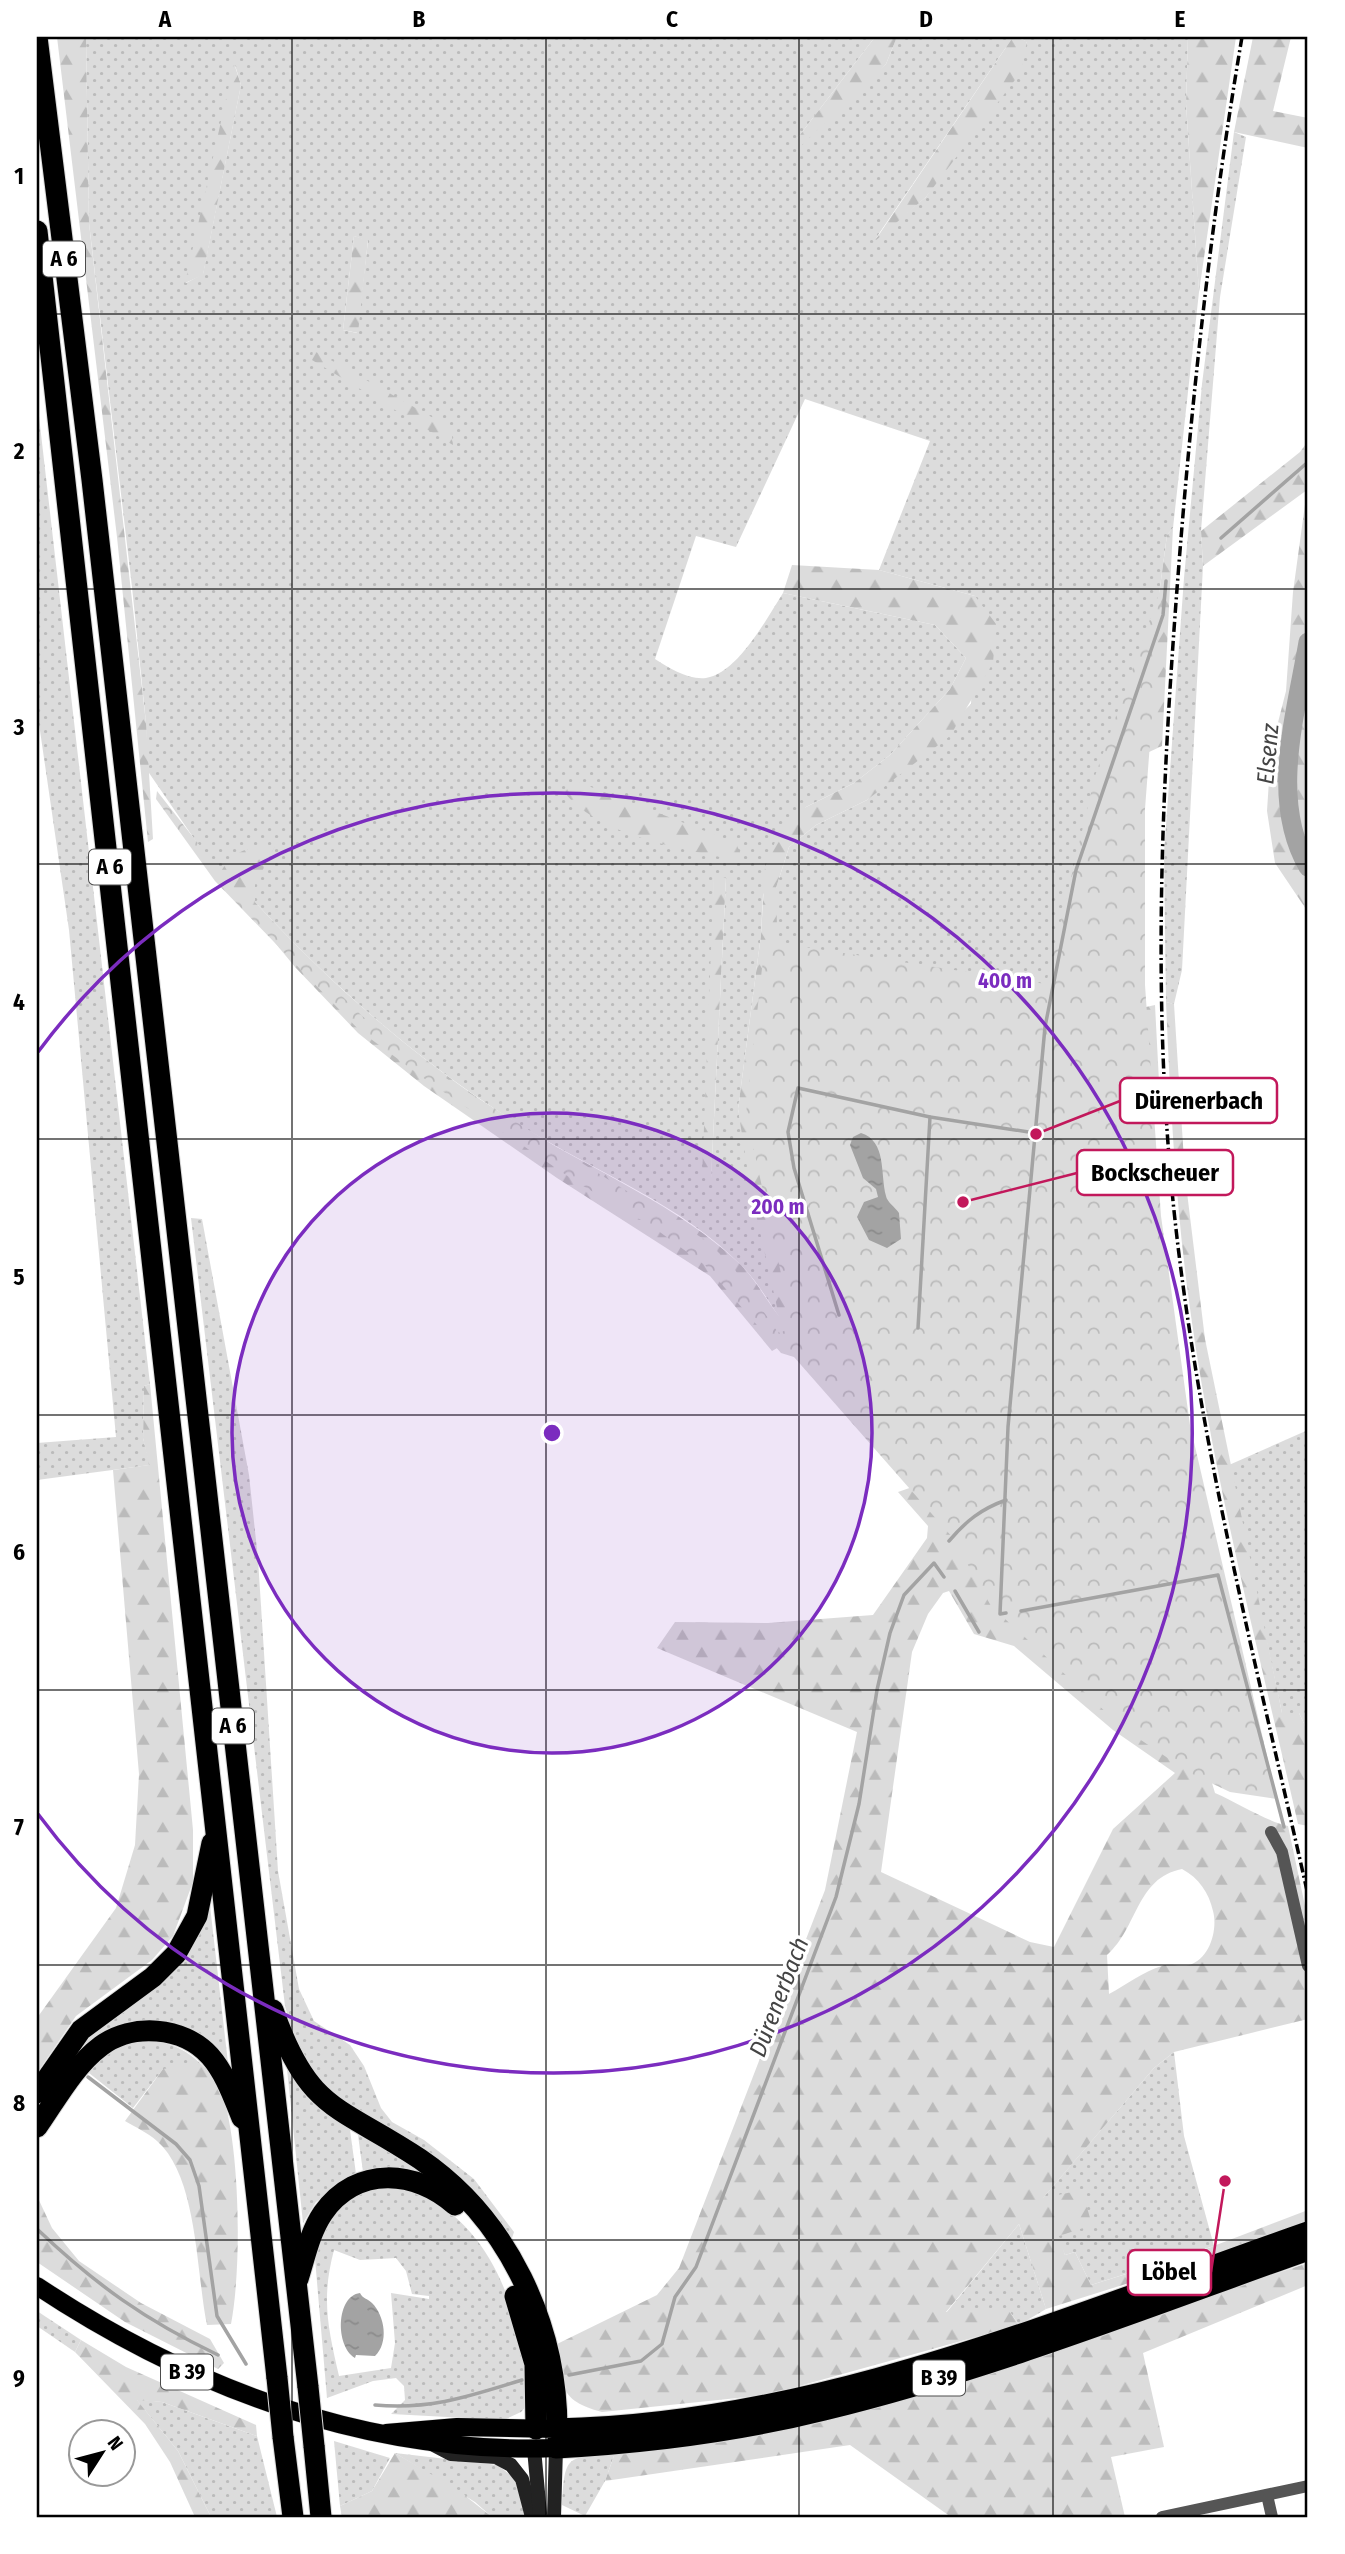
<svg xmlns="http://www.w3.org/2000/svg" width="1345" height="2554" font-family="'Fira Sans Condensed',sans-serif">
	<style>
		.grass { fill: url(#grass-dots); fill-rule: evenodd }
		.forest { fill: url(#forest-firs); fill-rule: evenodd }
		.park { fill: url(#park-crowns) }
		.water { fill: url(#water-ripples) }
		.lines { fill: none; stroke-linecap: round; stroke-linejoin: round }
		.stream { stroke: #a3a3a3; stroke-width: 3.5 }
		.river { stroke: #a3a3a3; stroke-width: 19 }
		.primary-casing { stroke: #dbdbdb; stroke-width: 19 }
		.highway-casing { stroke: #dbdbdb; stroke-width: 23 }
		.street { stroke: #555; stroke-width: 12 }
		.secondary { stroke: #222; stroke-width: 14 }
		.primary { stroke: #000; stroke-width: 18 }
		.highway { stroke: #000; stroke-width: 21 }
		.rail { stroke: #000; stroke-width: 3.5; stroke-dasharray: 10 3.5 2 3.5; stroke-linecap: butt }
		.highway-bridge-casing { stroke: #dbdbdb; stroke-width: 23; stroke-linecap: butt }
		.highway-bridge { stroke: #000; stroke-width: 21 }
		.grid { fill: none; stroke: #000; stroke-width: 2; stroke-opacity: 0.55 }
		.ring { fill: none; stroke: #7b2cbf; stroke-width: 3.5 }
		.labels { text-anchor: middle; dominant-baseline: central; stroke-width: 7; stroke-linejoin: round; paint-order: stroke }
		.shield { fill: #fff; stroke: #4c4c4c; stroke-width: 2 }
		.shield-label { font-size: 21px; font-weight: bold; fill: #000 }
		.water-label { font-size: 24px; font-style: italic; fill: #444; stroke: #fff }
		.centre { fill: #7b2cbf; stroke: #fff; stroke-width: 3.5 }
		.ring-label { font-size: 21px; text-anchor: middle; font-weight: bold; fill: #7b2cbf; stroke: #fff; stroke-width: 7; stroke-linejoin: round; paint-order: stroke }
		.leader { fill: none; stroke: #c2185b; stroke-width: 2.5 }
		.callout-dot { fill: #c2185b; stroke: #fff; stroke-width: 2.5 }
		.callout { fill: #fff; stroke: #c2185b; stroke-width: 2.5 }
		.callout-label { font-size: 24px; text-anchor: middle; font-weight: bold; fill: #000 }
		.neatline { fill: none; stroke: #000; stroke-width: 2.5 }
		.grid-label { font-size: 23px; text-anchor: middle; font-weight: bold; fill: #000 }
	</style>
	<defs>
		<pattern id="grass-dots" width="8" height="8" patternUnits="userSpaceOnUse" patternTransform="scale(1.75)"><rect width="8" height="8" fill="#dcdcdc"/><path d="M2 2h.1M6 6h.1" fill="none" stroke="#bbb" stroke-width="1.8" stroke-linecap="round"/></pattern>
		<pattern id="forest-firs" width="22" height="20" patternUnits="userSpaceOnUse" patternTransform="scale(1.75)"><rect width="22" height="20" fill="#dcdcdc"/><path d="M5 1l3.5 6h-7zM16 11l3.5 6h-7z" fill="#bbb"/></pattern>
		<pattern id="park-crowns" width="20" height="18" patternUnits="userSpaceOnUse" patternTransform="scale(1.75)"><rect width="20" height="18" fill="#dcdcdc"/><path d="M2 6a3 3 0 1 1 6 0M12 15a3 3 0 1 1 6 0" fill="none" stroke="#bbb"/></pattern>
		<pattern id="water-ripples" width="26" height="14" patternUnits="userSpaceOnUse" patternTransform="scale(1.75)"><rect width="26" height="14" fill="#a3a3a3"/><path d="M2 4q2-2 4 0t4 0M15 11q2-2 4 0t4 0" fill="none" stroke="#8b8b8b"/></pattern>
	</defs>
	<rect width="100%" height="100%" fill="#fff"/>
	<g class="grass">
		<path d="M86,37H875L796,140L886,64L897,37H1013L876,238L926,197L1027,42L1019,37H1188L1186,104L1199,292L1173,528L1167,535L1156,617L1048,1000L776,954V888L789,847L816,825L867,800L971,704L975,596L879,570L930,441L805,399L736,547L696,536L655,659C669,668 688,680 706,678C738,673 767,618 783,593L935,625L966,658L950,689L890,755L854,783L806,807L763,895L761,935L738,1109L780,1318C768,1301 757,1281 742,1266C681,1204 596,1172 523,1127C423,1065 334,988 255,902V885L219,875L147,770L146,723L132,587L89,223ZM235,65L241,85L203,274L186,283ZM354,236L368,241L357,333L343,330ZM714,875L726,879L711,1178Z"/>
		<path d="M1234,132L1246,137L1220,297L1201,531L1203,566L1182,970L1174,1004L1166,1002L1164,853L1184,578L1202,384Z"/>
		<path d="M37,399L150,1384L144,1386L143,1438L150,1465L37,1480V1443L116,1437L69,930L37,710Z"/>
		<path d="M191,1218L202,1219L249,1475L258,1559L278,1871L299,1989L314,2021L350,2045L364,2066L381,2108L392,2122L424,2140L474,2179L514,2232L511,2241L319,2086L297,2050L285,2006Z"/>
		<path d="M1308,1430V1732L1299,1713H1282L1229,1465Z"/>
		<path d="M209,1897L229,2072L174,2027L75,2053L85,2040L159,1980Z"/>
		<path d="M136,2040C175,2040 191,2052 217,2080L163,2069L133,2108L89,2073C100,2054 116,2047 136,2040Z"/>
		<path d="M1174,2052L1184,2136L1214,2246L1091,2285L1075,2252L1065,2255L1042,2199L1154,2068Z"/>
		<path d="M287,2069L308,2098L350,2130L356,2174L316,2202L303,2223Z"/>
		<path d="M358,2135L393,2150L440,2182L363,2172Z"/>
		<path d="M411,2188C500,2231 517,2311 531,2401L521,2412L504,2420L391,2414L405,2400L404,2386L396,2378L373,2381L327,2398L315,2259L319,2234L331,2213L367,2189ZM334,2250L360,2260L396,2258L406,2271L412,2294L429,2296V2299L391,2293L395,2343L391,2368L339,2376C328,2328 321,2299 334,2250Z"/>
		<path d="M1019,2224L1046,2309L1019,2325L1010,2312L946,2313Z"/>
		<path d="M37,2311L81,2340L75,2352L37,2326Z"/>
		<path d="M136,2399L162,2402L257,2436L277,2517H211L178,2451Z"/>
		<path d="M334,2441L390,2458L372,2491L340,2506Z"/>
		<path d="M395,2453L498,2465L515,2479L526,2517H492L475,2502Z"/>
		<path d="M615,2453L605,2481L585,2516L562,2505C565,2454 566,2458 615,2453Z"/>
	</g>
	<g class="forest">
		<path d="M57,37H86L89,223L146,723L153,839L148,842L117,537Z"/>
		<path d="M875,37H897L886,64L801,146L796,140Z"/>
		<path d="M1013,37L1027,41L1021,72L926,197L874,242Z"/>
		<path d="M1188,37H1236L1199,292L1186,104Z"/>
		<path d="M1253,37H1291L1273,111L1308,118V148L1234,132Z"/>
		<path d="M234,63L241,85L203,275L185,283Z"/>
		<path d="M354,236L368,240L358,333L343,330Z"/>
		<path d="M313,350L451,428L453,445L312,360Z"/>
		<path d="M1308,441V912L1275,863L1267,811L1271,750L1286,691L1293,592L1307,490L1203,566L1201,531L1300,452Z"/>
		<path d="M1173,528L1162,746L1134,759L1117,781L1065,964L1060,1016H1105L1155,1005L1161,1120L1051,1122L1031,1293L1021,1492L1078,1487L1016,1594L1017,1604L1046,1614L1125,1685L1137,1665L1189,1706L1215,1793C1238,1803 1266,1821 1288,1826L1308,1920V2019L1174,2052L1154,2068L1043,2198L1082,2190L1092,2225L1059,2236L1065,2255L1075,2252L1091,2285L1203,2250L1308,2210V2227L1046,2309L1019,2224L946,2312H1010L1019,2325L767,2395L602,2412C557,2400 564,2385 555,2345L657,2295L679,2268L825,1890L857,1732L657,1648L675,1622L768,1623L873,1615L927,1538L928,1526L898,1492L1001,1456L1006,1329L1044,1004L1048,999L1075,870L1156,617L1167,535ZM949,1591L974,1634L1014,1646L1113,1730L1175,1773L1113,1829L1054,1947L1030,1942L881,1872L912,1652L928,1614L943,1593ZM1182,1869C1199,1878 1209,1893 1213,1911C1218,1929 1210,1959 1189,1965C1180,1967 1170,1963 1162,1966C1144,1971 1126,1985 1109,1994L1107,1955C1138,1928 1136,1878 1182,1869Z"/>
		<path d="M792,565L879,570L975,596L996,624L993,663L950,736L867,800L816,825L789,847L776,888L786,1284L793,1339L772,1351L710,1276L557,1178L424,1086L358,1033L295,967L219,875C233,849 248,847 275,846L255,885V902C334,988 422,1064 522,1127C596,1172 678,1205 741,1265C756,1280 766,1300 779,1316L751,1192L738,1109L761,935L765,867L777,837L806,807L854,783L890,755L950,689L966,658L935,625L783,593Z"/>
		<path d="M578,782L736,843L744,862C688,849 602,839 564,792L569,783Z"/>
		<path d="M714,874L726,878L711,1178H702Z"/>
		<path d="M1166,1002L1174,1004L1185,1176L1205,1339L1282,1713H1299L1308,1732V1826L1298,1824C1258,1647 1210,1467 1187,1286C1175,1192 1170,1097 1166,1002Z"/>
		<path d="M150,1384L193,1830V1882L173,1936L152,1960L76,2016L37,2073V2018L116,1908L135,1845L139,1774L113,1470L149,1465L143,1438L144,1386Z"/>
		<path d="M199,2064C205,2069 215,2075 218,2082C241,2134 242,2268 231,2324L207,2325C196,2273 198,2177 157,2141C148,2133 135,2127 125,2121L163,2069Z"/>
		<path d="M37,2196L52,2228L79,2261L141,2303L210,2339L224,2363L218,2369L125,2322L37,2262Z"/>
		<path d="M1308,2263V2285L1143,2353L1164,2447L1111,2457L1125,2517H951L850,2445L605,2481L615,2453L649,2452L1196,2300Z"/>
		<path d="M81,2340L126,2367L256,2425L257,2436L162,2402L137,2400L178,2451L211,2517H195L170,2462L145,2424L75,2352Z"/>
		<path d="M395,2453L458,2490L492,2517H342L340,2506L372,2491Z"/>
	</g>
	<path class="park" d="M1162,585L1145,809V985L1161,1216L1190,1425L1277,1799L1230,1792L1190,1773L1123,1728L991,1606L953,1538L794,1357L781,1353L706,1266L653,1227L578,1183L429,1082L360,1031L215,881L156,799L157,791L229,883L362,1016L450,1081L707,1241L733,1267L779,1334L787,1329V1301L746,1114L765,941L1046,984L1095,776Z"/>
	<g class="water">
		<path d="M861,1133C887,1141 880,1174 886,1196C887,1202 895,1207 899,1213L901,1239L887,1248L869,1240L857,1217L864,1202L878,1197L876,1189L863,1178L850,1145L853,1137Z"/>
		<path d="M360,2293C363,2299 367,2298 372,2303C385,2316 389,2343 375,2356L356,2355L355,2358C335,2346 336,2296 360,2293Z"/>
	</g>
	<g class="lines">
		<g class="stream">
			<path d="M1221,538L1308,462"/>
			<path d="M839,1315L794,1168L788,1132L798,1088L930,1117L1035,1133"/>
			<path d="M918,1328L930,1117"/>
			<path d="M949,1541C966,1521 981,1509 1006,1500"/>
			<path d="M955,1591L979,1632"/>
			<path d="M1021,1611L1218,1575L1284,1827"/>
			<path d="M1006,1613L1000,1614L1008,1427L1045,1027L1076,870L1163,615L1166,581"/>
			<path d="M88,2077L176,2144L190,2160L199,2186L217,2316L246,2364"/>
			<path d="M37,2229C96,2285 145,2320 218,2355"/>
			<path d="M569,2375L641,2361L662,2344L675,2297L696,2267L836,1897L859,1804L877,1690L890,1633L904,1595L934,1563L944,1577"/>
			<path d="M375,2405C431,2410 470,2396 522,2380"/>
		</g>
		<path class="river" d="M1308,642C1296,714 1269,800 1308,867"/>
		<defs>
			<path id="primary" d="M37,2286C191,2388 368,2455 556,2448L557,2429L457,2427L386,2433"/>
			<g id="highway">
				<path d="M37,37L92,480L308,2387"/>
				<path d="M37,231L277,2378"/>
				<path d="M273,2010C309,2113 339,2105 420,2159C508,2219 557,2325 557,2429C819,2424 1064,2317 1308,2232"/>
				<path d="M37,2093L81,2030L153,1977L176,1954L197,1916L212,1843"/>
				<path d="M37,2127C56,2100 74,2066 101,2046C132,2023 183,2026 210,2056C225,2073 233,2096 242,2118"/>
				<path d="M298,2279C305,2257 310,2232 323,2213C357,2165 416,2170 455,2205"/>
				<path d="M515,2296L535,2364L536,2429"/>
				<path d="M283,2437L293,2517"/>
				<path d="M314,2446L321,2517"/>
				<path d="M556,2448C647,2443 736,2432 824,2410C989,2370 1148,2307 1308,2250"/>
			</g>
		</defs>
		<use href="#primary" class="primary-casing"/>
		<use href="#highway" class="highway-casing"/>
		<g class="street">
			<path d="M1271,1832L1282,1852L1308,1966"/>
			<path d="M1267,2495L1272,2517"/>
			<path d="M1162,2517L1308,2486"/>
		</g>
		<g class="secondary">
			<path d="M430,2443L451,2454L496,2457L511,2465L522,2479L532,2517"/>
			<path d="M534,2449L540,2514"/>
			<path d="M554,2517L556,2448"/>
		</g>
		<use href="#primary" class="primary"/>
		<use href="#highway" class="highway"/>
		<path class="rail" d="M1242,37C1211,219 1191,405 1177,589C1161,800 1152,1010 1175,1220C1200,1449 1258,1672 1308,1895"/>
		<defs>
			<g id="highway-bridge">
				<path d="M277,2378L283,2437"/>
				<path d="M308,2387L314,2446"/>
			</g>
		</defs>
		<use href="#highway-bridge" class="highway-bridge-casing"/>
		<use href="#highway-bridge" class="highway-bridge"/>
	</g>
	<path class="grid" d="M292,37V2517M546,37V2517M799,37V2517M1053,37V2517M37,314H1308M37,589H1308M37,864H1308M37,1139H1308M37,1415H1308M37,1690H1308M37,1965H1308M37,2240H1308"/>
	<circle cx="552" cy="1433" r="320" fill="#7b2cbf" fill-opacity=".12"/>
	<g class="ring">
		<circle cx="552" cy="1433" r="320"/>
		<path d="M38 1052A640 640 0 1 1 38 1814"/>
	</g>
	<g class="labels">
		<g class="shield">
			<rect x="43" y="241.5" width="42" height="35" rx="5"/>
			<rect x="89" y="849.5" width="42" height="35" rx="5"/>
			<rect x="212" y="1708.5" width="42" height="35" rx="5"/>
			<rect x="161" y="2354.5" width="52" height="35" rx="5"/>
			<rect x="913" y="2360.5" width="52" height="35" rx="5"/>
		</g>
		<g class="shield-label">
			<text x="64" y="259">A 6</text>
			<text x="110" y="867">A 6</text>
			<text x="233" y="1726">A 6</text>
			<text x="187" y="2372">B 39</text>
			<text x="939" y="2378">B 39</text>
		</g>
		<g class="water-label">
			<text transform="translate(1268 754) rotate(-85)">Elsenz</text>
			<text transform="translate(779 1997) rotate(-69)">Dürenerbach</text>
		</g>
	</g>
	<circle cx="552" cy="1433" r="10" class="centre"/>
	<g class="ring-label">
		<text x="1005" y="988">400 m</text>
		<text x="778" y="1214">200 m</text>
	</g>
	<path class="leader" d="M1036 1134L1120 1101M963 1202L1077 1173M1225 2181L1211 2272"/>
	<g class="callout-dot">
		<circle cx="1036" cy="1134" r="7"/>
		<circle cx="963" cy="1202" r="7"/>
		<circle cx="1225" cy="2181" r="7"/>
	</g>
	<g class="callout">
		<rect x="1120" y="1078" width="157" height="45" rx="7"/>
		<rect x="1077" y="1150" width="156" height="45" rx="7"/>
		<rect x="1128" y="2250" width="83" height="45" rx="7"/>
	</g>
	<g class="callout-label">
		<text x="1199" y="1109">Dürenerbach</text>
		<text x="1155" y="1181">Bockscheuer</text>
		<text x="1169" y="2280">Löbel</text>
	</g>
	<rect width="1345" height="2554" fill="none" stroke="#ffffff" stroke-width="77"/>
	<g transform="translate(102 2453) rotate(54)"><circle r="33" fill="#ffffff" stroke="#999999" stroke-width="2"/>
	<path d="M0-5L12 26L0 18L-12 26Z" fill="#000000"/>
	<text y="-10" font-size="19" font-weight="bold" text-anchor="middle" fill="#000000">N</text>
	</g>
	<rect x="38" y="38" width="1268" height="2478" class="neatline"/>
	<g class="grid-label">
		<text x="165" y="27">A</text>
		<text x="419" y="27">B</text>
		<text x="672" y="27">C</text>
		<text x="926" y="27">D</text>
		<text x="1180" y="27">E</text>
		<text x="19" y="184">1</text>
		<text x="19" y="459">2</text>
		<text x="19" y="735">3</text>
		<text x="19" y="1010">4</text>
		<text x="19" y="1285">5</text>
		<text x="19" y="1560">6</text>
		<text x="19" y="1835">7</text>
		<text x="19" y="2111">8</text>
		<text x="19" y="2386">9</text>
	</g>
</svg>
